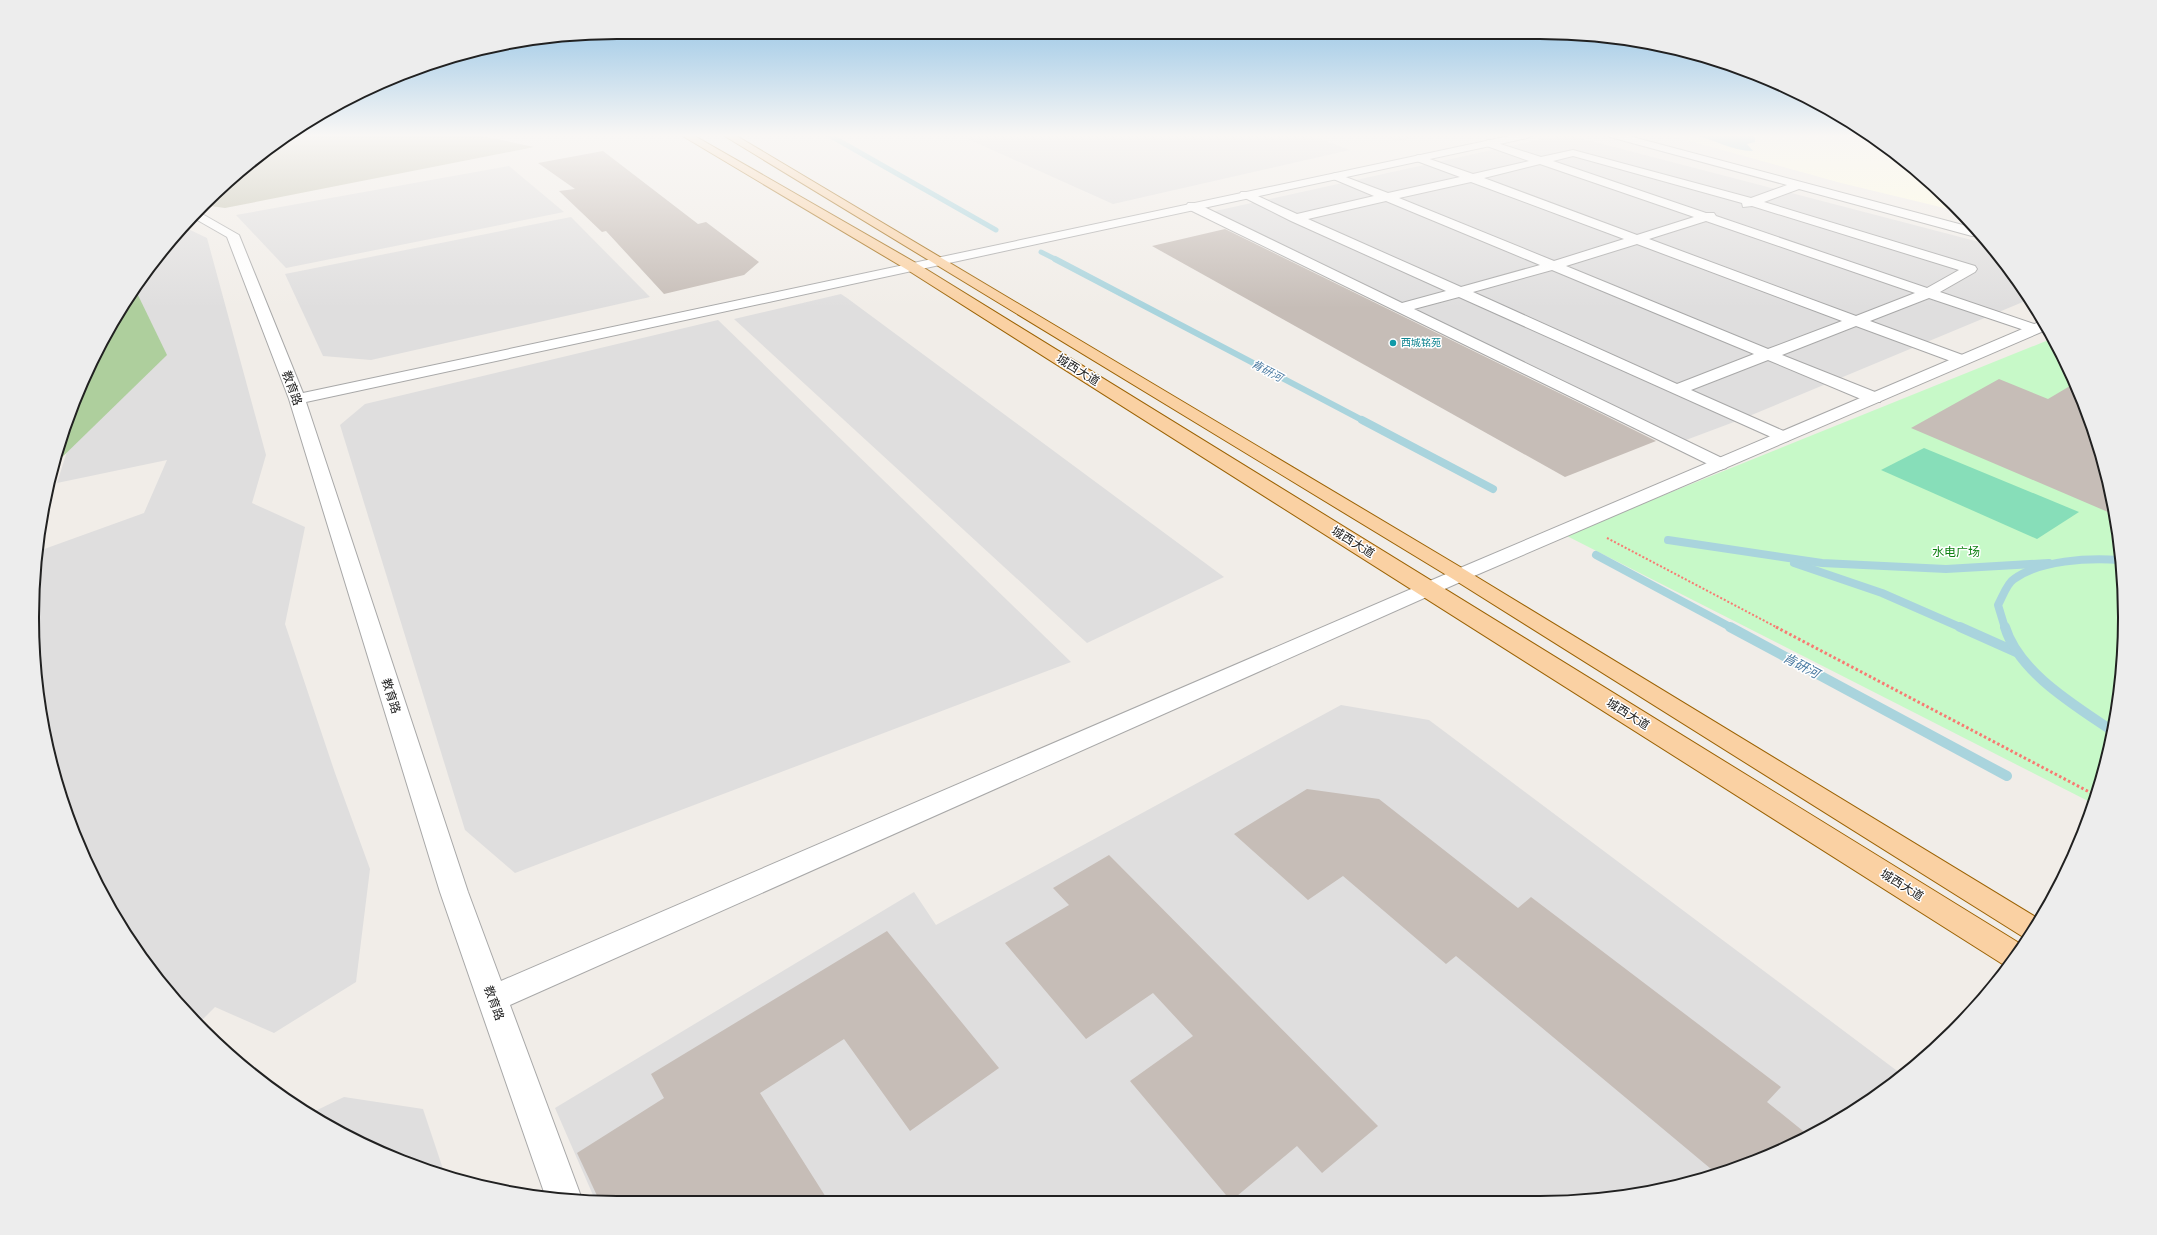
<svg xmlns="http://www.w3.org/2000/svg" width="2157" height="1235" font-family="'Nunito Sans','Noto Sans SC',sans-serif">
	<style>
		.residential { fill: #dfdede }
		.education { fill: #fffde3 }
		.construction { fill: #c6c5b3 }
		.forest { fill: #aecf9d }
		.park { fill: #c7f9c8 }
		.pitch { fill: #87deb9 }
		.water { fill: #a9d4dd }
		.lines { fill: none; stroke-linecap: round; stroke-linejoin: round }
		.stream-far3 { stroke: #a9d4dd; stroke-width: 5 }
		.stream-far2 { stroke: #a9d4dd; stroke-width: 6 }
		.stream-far1 { stroke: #a9d4dd; stroke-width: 8 }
		.stream { stroke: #a9d4dd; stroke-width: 10 }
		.building { fill: #c6bdb7 }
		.minor-casing { stroke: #a8a8a8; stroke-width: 2 }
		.tertiary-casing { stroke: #a8a8a8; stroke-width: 2 }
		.primary-casing { stroke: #9b6203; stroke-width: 2 }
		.path-far1 { stroke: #f87a72; stroke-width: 2; stroke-dasharray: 2 2; stroke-linecap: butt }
		.path { stroke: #f87a72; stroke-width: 3; stroke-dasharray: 2.5 2.5; stroke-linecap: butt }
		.minor { fill: #fff; fill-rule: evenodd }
		.tertiary { fill: #fff; fill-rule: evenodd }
		.primary { fill: #fad1a3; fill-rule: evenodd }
		.culture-dot { fill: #0f9aa8; stroke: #fff; stroke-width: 1.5 }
		.labels { text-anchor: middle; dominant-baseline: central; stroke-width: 3; stroke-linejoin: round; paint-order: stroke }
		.far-culture-label { font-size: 10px; fill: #0d838f; stroke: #fff; text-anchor: start }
		.far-water-label { font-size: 11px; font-style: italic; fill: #4778a0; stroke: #fff }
		.street-label { font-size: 12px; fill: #212121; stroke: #fff }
		.park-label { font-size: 12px; fill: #0e8012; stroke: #fff }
		.water-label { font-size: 13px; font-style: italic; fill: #4778a0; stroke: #fff }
		.rim { fill: none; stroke: #212121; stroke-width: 2 }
	</style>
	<rect width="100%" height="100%" fill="#f1ede8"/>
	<g class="residential">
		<path d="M959,135H1309L1350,150L1113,204Z"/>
		<path d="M1379,135H1426L1399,141Z"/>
		<path d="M1572,136L1987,244L2030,299L1742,419L1678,443L1206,213L1551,137Z"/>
		<path d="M509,166L564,212L286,268L236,215Z"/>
		<path d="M571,217L650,297L371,360L323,356L285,274Z"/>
		<path d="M184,227L207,238L266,455L252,503L305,527L285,624L335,773L370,869L356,982L274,1033L215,1007L199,1023L153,974L110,910L63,806L43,731L32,618L36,552L144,513L167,460L57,483L77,420L120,311L131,292Z"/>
		<path d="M841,294L847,298L1224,577L1087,643L734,319Z"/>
		<path d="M718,320L1071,662L515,873L465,830L340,425L365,404Z"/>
		<path d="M1341,705L1429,720L1900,1073L1832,1124L1727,1172L1578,1202H596L555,1108L914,892L936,925Z"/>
		<path d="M344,1097L423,1109L445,1175L430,1172L359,1143L309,1114Z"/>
	</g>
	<path class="education" d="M1668,135H1870L1953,203L1961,212L1841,183Z"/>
	<path class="construction" d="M291,135H478L534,147L225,208L203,205L261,153Z"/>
	<path class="forest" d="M133,290L136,291L167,355L52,467L92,359Z"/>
	<path class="park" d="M2051,339L2080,393L2114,503L2125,617L2114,731L2092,803L1565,535Z"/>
	<path class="pitch" d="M1924,448L2079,512L2037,539L1881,470Z"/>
	<path class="water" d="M1693,135H1750L1755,137V142L1747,144L1753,151C1731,151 1714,139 1693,135Z"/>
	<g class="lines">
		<g class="stream-far3">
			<path d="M829,135L996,230"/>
			<path d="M1041,252L1057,260"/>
		</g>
		<path class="stream-far2" d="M1055,259L1364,421"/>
		<g class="stream-far1">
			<path d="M1362,420L1493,489"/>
			<path d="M1668,540L1822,563L1946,569L2049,563"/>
			<path d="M1596,555L1732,628"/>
			<path d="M1794,563L1882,593L1962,628"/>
			<path d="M2005,628L1998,605C2002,598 2007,583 2014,579C2040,560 2088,558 2119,560"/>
		</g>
		<g class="stream">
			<path d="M1730,627L2007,776"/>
			<path d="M1960,627L2016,652"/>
			<path d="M2005,627C2019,673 2076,706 2114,732"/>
		</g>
	</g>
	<g class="building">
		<path d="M603,151L698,224L706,222L759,262L744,275L664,294L606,231L602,232L559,191L575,189L538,163Z"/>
		<path d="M1225,229L1602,414L1656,441L1565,477L1152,246Z"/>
		<path d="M1999,379L2048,399L2075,383L2080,393L2114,503L2115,515L1911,428Z"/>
		<path d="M1307,789L1379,799L1518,908L1531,897L1781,1087L1767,1102L1808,1135L1727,1172L1717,1174L1456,956L1446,964L1343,876L1308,900L1234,834Z"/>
		<path d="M1109,855L1378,1126L1322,1173L1297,1146L1231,1201L1130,1081L1193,1036L1153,993L1086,1039L1005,943L1069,905L1053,888Z"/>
		<path d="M887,931L999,1068L910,1131L844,1039L760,1093L829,1202H600L577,1153L664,1098L651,1074Z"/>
	</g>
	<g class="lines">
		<defs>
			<path id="minor" d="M1609,135H1625L1974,228L1980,236H1972L1799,189L1764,202L1975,266L1977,269L1975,272L1940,292L2040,326L2043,329L2040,332H2030L1929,298L1870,321L1968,357L1970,360L1968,363H1956L1856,326L1782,355L1880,394L1882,398L1880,402H1868L1768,360L1691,390L1788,433L1791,437L1788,441L1782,442L1459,297L1414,309L1726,460L1729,464L1726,468L1720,470L1188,209L1186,206L1188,203H1196L1402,303L1446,291L1291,221L1239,195L1241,192H1249L1297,214L1374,196L1331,178L1329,176L1335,173L1388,193L1460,177L1414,160L1412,158L1418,155L1473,174L1529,161L1484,145L1483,143L1488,140L1541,157L1573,150L1751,198L1787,185L1610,137ZM1573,156L1742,203L1743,207L1752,206L1959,270L1927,288L1716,216L1714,213H1706L1553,161ZM1540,164L1694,217L1637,235L1484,178ZM1471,182L1624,239L1554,261L1399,198ZM1386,201L1540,265L1461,287L1308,219ZM1706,221L1915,293L1856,316L1649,239ZM1637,244L1842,321L1768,349L1566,266ZM1552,270L1754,354L1677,384L1473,292Z"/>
			<path id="tertiary" d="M1514,135H1532L1527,138L306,402L468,892L501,981L1453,571L2039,322L2042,321L2046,330L1467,579L510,1005L582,1199L579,1202L545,1195L440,892L289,399L227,237L192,217L197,211L239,235L303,393Z"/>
			<g id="primary">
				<path d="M681,135H693L916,263L2024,946L2007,966L2004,965L906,269Z"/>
				<path d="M723,135H735L1467,571L2039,919L2028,940L1453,579Z"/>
			</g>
		</defs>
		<use href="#minor" class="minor-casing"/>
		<use href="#tertiary" class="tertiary-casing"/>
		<use href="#primary" class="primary-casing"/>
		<path class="path-far1" d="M1607,538L1778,628"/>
		<path class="path" d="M1776,627L2095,795"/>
		<use href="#minor" class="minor"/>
		<use href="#tertiary" class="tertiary"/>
		<use href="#primary" class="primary"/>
	</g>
	<linearGradient id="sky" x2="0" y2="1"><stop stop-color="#8fc1e4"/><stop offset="0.44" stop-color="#f9f7f5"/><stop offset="1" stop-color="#f9f7f5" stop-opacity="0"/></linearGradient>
	<rect width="2157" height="308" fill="url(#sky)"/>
	<circle class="culture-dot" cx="1393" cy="343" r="4"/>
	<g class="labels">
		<g class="far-culture-label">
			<text x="1401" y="343">西城铭苑</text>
		</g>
		<g class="far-water-label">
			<text transform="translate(1267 371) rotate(28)">肯研河</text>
		</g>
		<g class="street-label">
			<text transform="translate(1078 370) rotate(32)">城西大道</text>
			<text transform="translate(292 388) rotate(70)">教育路</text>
			<text transform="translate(1353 542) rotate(32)">城西大道</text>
			<text transform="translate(391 696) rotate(72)">教育路</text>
			<text transform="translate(1628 714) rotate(32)">城西大道</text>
			<text transform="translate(1902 885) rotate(32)">城西大道</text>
			<text transform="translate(494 1003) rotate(70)">教育路</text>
		</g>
		<g class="park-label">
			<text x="1956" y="552">水电广场</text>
		</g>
		<g class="water-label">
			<text transform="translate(1801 666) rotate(28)">肯研河</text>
		</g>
	</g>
	<path d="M0 0H2157V1235H0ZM617 39H1540A578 578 0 0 1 2118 617V618A578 578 0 0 1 1540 1196H617A578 578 0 0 1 39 618V617A578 578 0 0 1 617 39Z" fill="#ededed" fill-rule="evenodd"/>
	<path class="rim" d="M617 39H1540A578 578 0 0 1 2118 617V618A578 578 0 0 1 1540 1196H617A578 578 0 0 1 39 618V617A578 578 0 0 1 617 39Z"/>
</svg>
